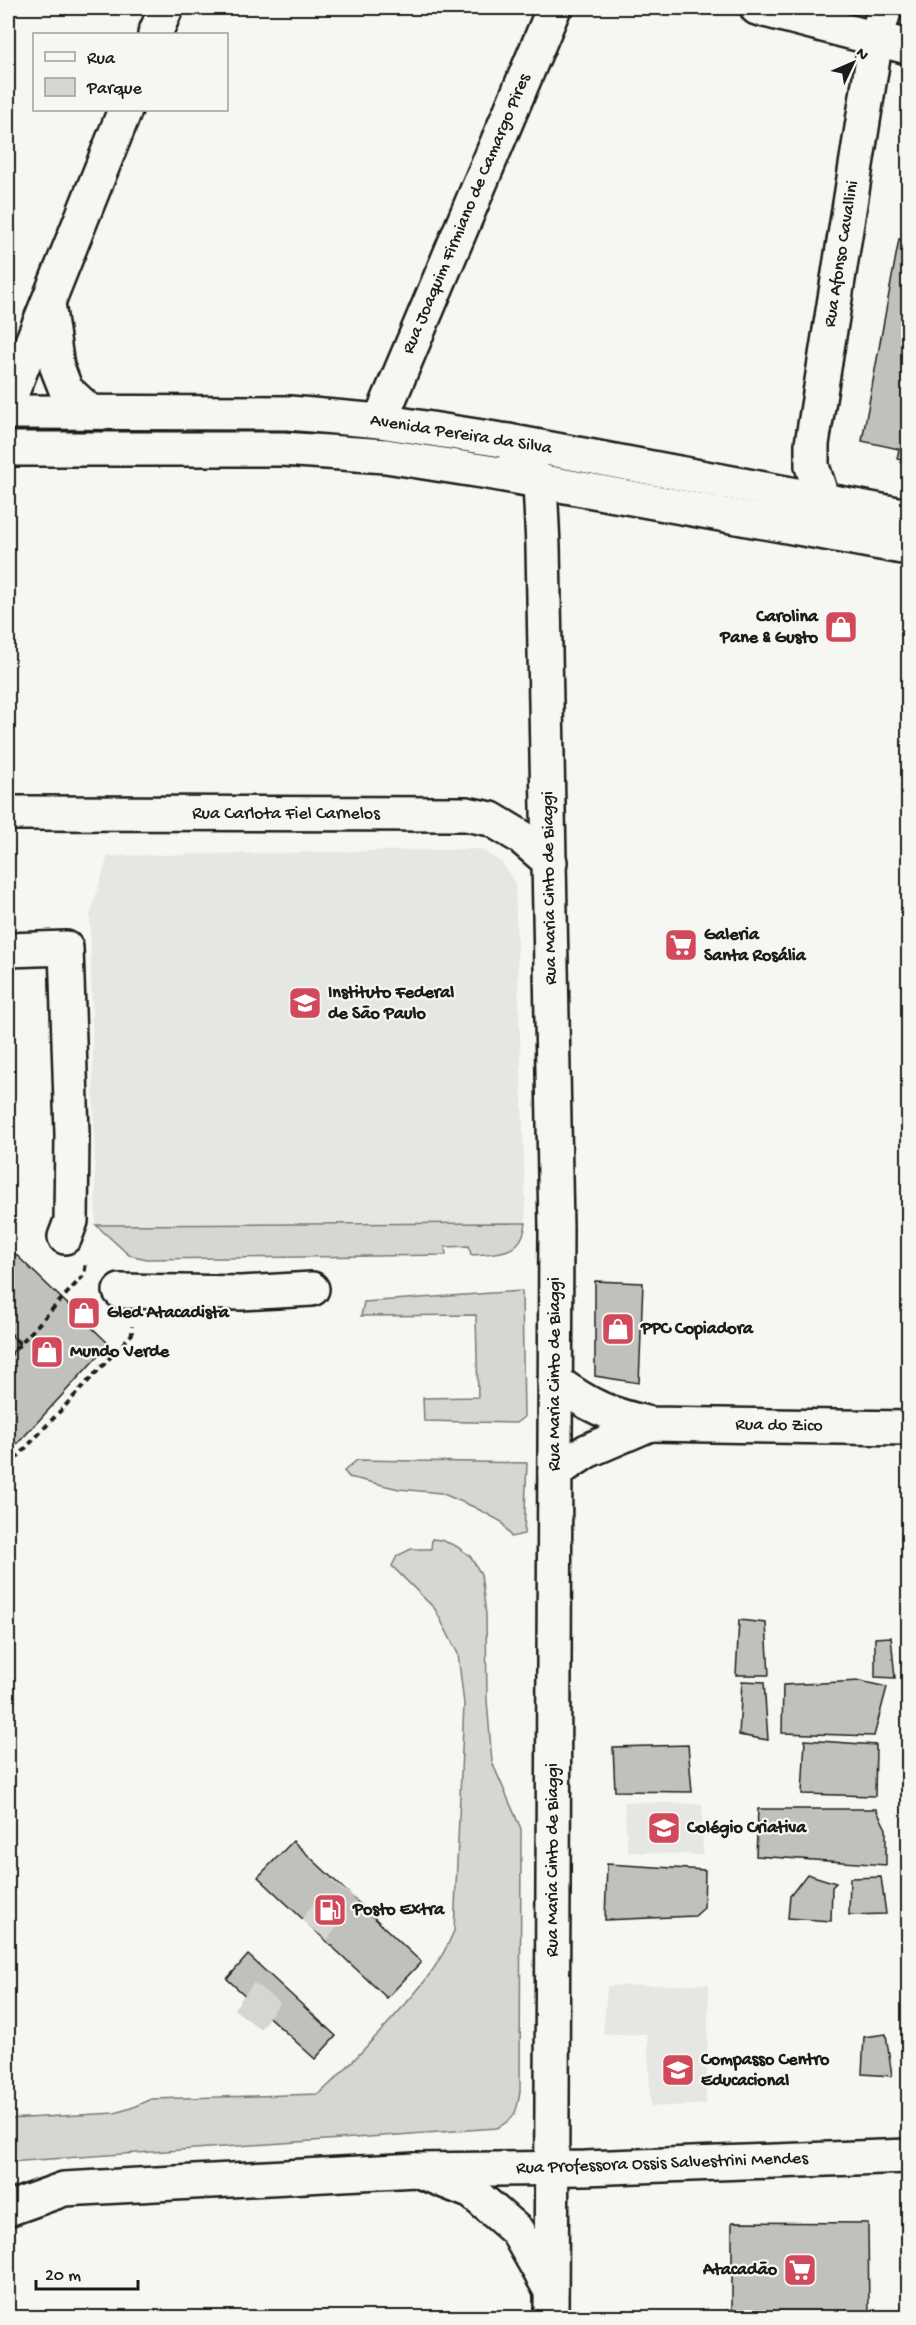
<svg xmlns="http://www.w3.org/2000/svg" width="916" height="2325" font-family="'Gochi Hand',sans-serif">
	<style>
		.built { fill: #e6e6e2 }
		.green { fill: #d6d6d2; stroke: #797977; stroke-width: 1.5 }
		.building { fill: #c0c0bd; stroke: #1c1c1c; stroke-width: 1.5 }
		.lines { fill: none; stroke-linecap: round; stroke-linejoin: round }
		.minor-tunnel { stroke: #d5d5d2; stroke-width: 33; stroke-dasharray: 33 16; stroke-linecap: butt }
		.minor-casing { stroke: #1c1c1c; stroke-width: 38 }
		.major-casing { stroke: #1c1c1c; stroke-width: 38 }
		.path { stroke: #1c1c1c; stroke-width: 4; stroke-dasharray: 6 4.5; stroke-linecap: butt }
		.minor { stroke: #f6f6f2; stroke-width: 33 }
		.major { stroke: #f6f6f2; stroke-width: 33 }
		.labels { text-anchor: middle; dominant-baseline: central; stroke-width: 4.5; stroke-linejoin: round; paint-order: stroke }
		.street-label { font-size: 18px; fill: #1c1c1c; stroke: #f6f6f2 }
		.poi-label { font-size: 18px; font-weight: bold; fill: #1c1c1c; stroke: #f6f6f2; text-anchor: start }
	</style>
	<rect width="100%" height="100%" fill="#f6f6f2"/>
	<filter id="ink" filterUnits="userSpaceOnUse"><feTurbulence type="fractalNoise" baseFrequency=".0167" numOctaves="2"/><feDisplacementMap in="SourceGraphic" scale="12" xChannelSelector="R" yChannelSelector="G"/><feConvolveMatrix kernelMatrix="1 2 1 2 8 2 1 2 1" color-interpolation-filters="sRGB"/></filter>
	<g filter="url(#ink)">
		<g class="built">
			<path d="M480,849L502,863L515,883L526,1223L96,1225L90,915L108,856Z"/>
			<path d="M624,1802L702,1804L703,1855L628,1852Z"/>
			<path d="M709,1984L706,2104L651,2107L647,2034L603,2035L607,1986Z"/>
		</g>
		<g class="green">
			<path d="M526,1223C522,1256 497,1253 471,1255L469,1246L445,1247L446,1255L147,1259L129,1255L96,1225Z"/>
			<path d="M522,1291L524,1417L516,1423L424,1421L423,1398L478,1397L476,1315L361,1316L364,1302Z"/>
			<path d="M357,1460L527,1463L524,1534L511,1537L502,1522L474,1507L441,1493L399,1489L349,1477L344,1471Z"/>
			<path d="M432,1539L441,1540L456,1546L470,1556L481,1574L486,1614L487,1700L492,1762L521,1829L520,2091C517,2112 516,2118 497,2128L8,2162V2119L115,2113L131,2108L151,2099L319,2094C342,2074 361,2052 381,2031C411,1998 437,1972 454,1931L464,1704L458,1654L435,1609L392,1566L397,1556L411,1549H431Z"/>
		</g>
		<g class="building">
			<path d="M899,239L908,241V461L897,459L899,449L862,441Z"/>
			<path d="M8,1247L109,1344L8,1454Z"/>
			<path d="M595,1281L643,1283L639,1383L595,1376Z"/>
			<path d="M8,1332L20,1344L8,1357Z"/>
			<path d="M739,1620L766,1623L769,1675H736Z"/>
			<path d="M891,1637L895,1678L875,1677V1638Z"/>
			<path d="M742,1681L764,1682L768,1740L739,1735Z"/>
			<path d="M860,1681L887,1687L874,1736L782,1733L783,1685Z"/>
			<path d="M805,1740L876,1745L875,1796L802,1794Z"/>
			<path d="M688,1745L692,1792L615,1791L613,1747Z"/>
			<path d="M758,1809H876L886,1829V1865L756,1856Z"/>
			<path d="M293,1841L421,1962L387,1998L258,1877Z"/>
			<path d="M607,1864L705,1870L704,1908L695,1916L605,1920Z"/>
			<path d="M807,1874L836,1883L832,1887L831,1921L788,1918L790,1896Z"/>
			<path d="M881,1877L886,1914L849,1915L850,1878Z"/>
			<path d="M248,1955L336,2036L315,2059L227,1979Z"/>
			<path d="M886,2034L892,2076L862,2074L864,2037Z"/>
			<path d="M732,2222L868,2223L869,2318H732Z"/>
		</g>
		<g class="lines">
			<g class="minor-tunnel">
				<path d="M314,1930L345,1890"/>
				<path d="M247,2019L271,1987"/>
			</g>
			<defs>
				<g id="minor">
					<path d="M757,8L908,47"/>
					<path d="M155,34L166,8"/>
					<path d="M48,303L57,367L66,390L90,412"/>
					<path d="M8,402L125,110"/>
					<path d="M380,421L554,8"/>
					<path d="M823,500L812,466V444L876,39L885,8"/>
					<path d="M8,813L466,814L491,819L521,837L550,862"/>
					<path d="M8,950L66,948L72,1134L71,1221L65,1237"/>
					<path d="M120,1291L241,1293L312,1289"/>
					<path d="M555,1381C590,1407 608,1414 650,1424L908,1428"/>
					<path d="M555,1472L587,1451L650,1424"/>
					<path d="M416,2170L585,2168L908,2156"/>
				</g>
				<g id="major">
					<path d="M8,412L289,413L380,421L508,441L908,516"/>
					<path d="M508,441L540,483L543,546L556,1228L551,2318"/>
					<path d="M8,449H282L386,456L488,472L908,548"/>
					<path d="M8,2209L64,2189L416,2170L472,2192L517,2231L551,2291"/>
				</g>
			</defs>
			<use href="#minor" class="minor-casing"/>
			<use href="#major" class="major-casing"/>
			<g class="path">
				<path d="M8,1332L20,1344"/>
				<path d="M8,1357L84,1275L86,1263"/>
				<path d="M8,1467L132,1334V1326"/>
			</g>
			<use href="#minor" class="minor"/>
			<use href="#major" class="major"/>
		</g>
	</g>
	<defs>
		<symbol id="shop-square" viewBox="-11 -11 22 22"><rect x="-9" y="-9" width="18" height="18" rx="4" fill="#d1495b" stroke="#f6f6f2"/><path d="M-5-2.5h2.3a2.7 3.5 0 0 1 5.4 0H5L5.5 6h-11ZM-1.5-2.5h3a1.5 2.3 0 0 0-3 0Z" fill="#fff"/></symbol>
		<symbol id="supermarket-square" viewBox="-11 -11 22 22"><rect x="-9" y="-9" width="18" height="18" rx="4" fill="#d1495b" stroke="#f6f6f2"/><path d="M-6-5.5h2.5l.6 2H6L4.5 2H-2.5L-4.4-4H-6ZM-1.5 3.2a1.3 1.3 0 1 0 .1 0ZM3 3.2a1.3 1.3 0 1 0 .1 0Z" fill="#fff"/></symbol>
		<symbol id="university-square" viewBox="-11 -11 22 22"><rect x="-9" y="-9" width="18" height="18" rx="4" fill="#d1495b" stroke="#f6f6f2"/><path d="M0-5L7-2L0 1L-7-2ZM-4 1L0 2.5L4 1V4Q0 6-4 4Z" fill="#fff"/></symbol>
		<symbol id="school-square" viewBox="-11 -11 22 22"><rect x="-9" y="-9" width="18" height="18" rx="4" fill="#d1495b" stroke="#f6f6f2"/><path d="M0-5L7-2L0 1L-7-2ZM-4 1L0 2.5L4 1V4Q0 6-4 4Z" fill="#fff"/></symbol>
		<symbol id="fuel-square" viewBox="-11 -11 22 22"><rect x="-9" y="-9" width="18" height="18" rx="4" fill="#d1495b" stroke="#f6f6f2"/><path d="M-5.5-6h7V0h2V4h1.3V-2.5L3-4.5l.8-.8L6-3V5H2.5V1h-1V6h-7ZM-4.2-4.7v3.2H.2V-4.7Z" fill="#fff"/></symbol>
	</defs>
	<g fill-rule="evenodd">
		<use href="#shop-square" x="822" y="608" width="38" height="38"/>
		<use href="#supermarket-square" x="662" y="926" width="38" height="38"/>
		<use href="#university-square" x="286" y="984" width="38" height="38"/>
		<use href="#shop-square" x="65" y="1294" width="38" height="38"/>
		<use href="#shop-square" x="599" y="1310" width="38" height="38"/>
		<use href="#shop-square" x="28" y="1333" width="38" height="38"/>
		<use href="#school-square" x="645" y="1809" width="38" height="38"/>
		<use href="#fuel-square" x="311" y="1891" width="38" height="38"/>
		<use href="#school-square" x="659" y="2051" width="38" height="38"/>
		<use href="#supermarket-square" x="781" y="2251" width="38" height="38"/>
	</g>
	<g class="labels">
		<g class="street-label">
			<text transform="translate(467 214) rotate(-67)">Rua Joaquim Firmiano de Camargo Pires</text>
			<text transform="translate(842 254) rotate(-81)">Rua Afonso Cavallini</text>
			<text transform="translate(461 435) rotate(9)">Avenida Pereira da Silva</text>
			<text x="286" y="814">Rua Carlota Fiel Carnelos</text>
			<text transform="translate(550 888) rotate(-91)">Rua Maria Cinto de Biaggi</text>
			<text transform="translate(555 1374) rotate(-90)">Rua Maria Cinto de Biaggi</text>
			<text transform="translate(779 1426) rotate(1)">Rua do Zico</text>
			<text transform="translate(553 1860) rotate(-90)">Rua Maria Cinto de Biaggi</text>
			<text transform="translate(662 2164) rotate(-2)">Rua Professora Ossis Salvestrini Mendes</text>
		</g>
		<g class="poi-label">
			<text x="818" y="617" text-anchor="end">Carolina<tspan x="818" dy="21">Pane &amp; Gusto</tspan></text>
			<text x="704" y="935">Galeria<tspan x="704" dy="21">Santa Rosália</tspan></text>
			<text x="328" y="993">Instituto Federal<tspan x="328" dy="21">de São Paulo</tspan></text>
			<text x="107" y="1313">Gled Atacadista</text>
			<text x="641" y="1329">PPC Copiadora</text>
			<text x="70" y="1352">Mundo Verde</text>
			<text x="687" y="1828">Colégio Criativa</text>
			<text x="353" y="1910">Posto Extra</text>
			<text x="701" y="2060">Compasso Centro<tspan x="701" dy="21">Educacional</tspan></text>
			<text x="777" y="2270" text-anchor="end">Atacadão</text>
		</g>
	</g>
	<rect width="916" height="2325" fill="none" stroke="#f6f6f2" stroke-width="30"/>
	<rect x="15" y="15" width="886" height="2295" fill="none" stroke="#1c1c1c" stroke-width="2" filter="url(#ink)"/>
	<rect x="33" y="33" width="195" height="78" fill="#f6f6f2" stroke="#9f9f9c" stroke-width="1.5"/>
	<rect x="45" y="52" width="30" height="9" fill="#f6f6f2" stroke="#9f9f9c" stroke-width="1.5"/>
	<text x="87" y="63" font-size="18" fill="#1c1c1c">Rua</text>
	<rect x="45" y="78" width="30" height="18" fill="#d6d6d2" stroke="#9f9f9c" stroke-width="1.5"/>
	<text x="87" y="93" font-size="18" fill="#1c1c1c">Parque</text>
	<g transform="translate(853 63) rotate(46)" stroke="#f6f6f2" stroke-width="4.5" paint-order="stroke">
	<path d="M0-4.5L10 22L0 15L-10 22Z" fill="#1c1c1c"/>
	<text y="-9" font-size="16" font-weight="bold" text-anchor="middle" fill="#1c1c1c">N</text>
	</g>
	<path d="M36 2280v9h102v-9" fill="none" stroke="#1c1c1c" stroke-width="3"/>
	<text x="45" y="2280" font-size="18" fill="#1c1c1c" stroke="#f6f6f2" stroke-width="4.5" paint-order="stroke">20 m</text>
</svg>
